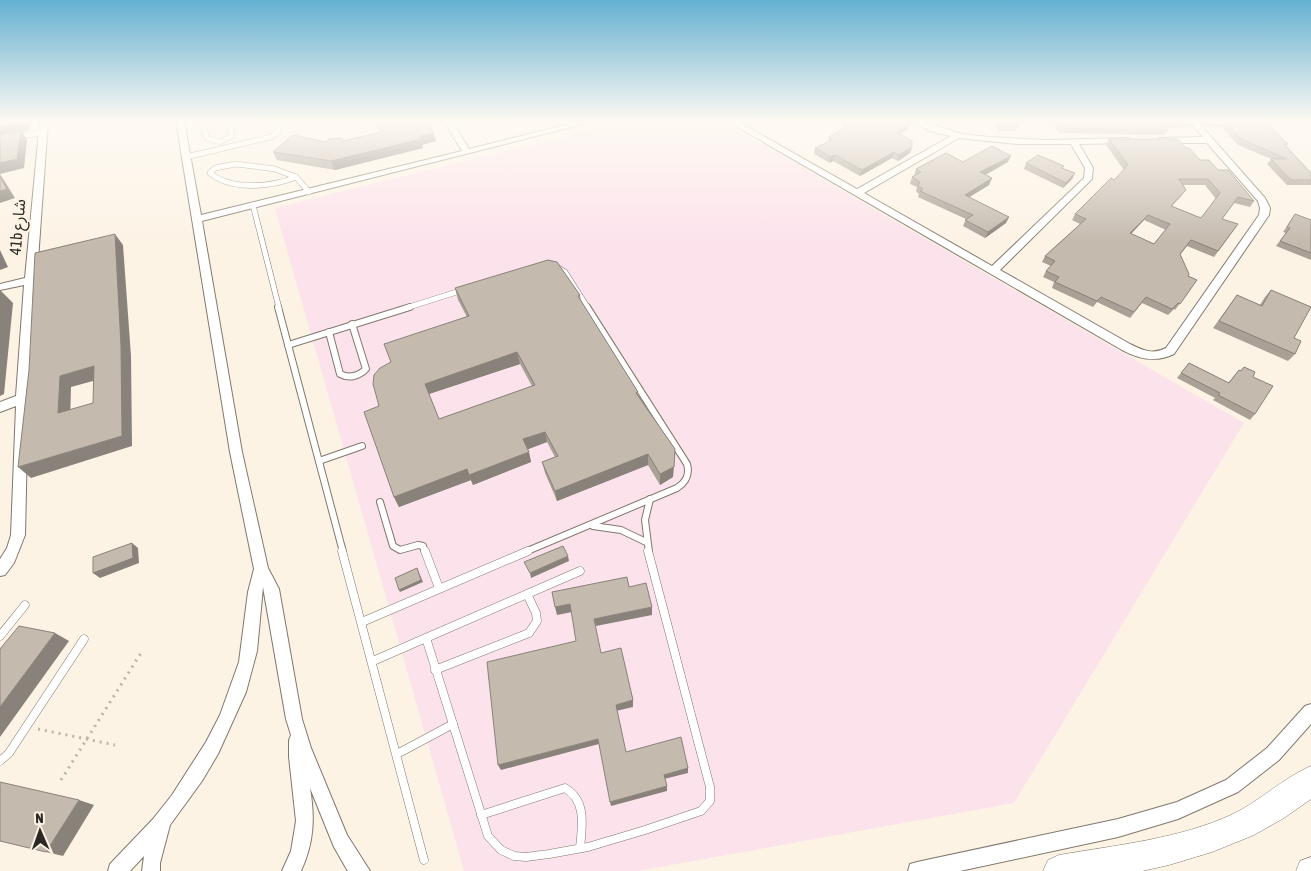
<svg xmlns="http://www.w3.org/2000/svg" width="1311" height="871" font-family="'Asap Condensed','Noto Sans Arabic',sans-serif">
	<style>
		.education { fill: #fce2eb }
		.lines { fill: none; stroke-linecap: round; stroke-linejoin: round }
		.service-far2-casing { stroke: #81786c; stroke-width: 6 }
		.service-far1-casing { stroke: #81786c; stroke-width: 8 }
		.service-casing { stroke: #81786c; stroke-width: 9 }
		.minor-casing { stroke: #81786c; stroke-width: 2 }
		.primary-casing { stroke: #81786c; stroke-width: 1 }
		.motorway-casing { stroke: #81786c; stroke-width: 1 }
		.path { stroke: #bcb4a9; stroke-width: 3; stroke-dasharray: 2 5; stroke-linecap: butt }
		.service-far2 { stroke: #fff; stroke-width: 5 }
		.service-far1 { stroke: #fff; stroke-width: 6 }
		.service { stroke: #fff; stroke-width: 8 }
		.minor { fill: #fff; fill-rule: evenodd }
		.primary { fill: #fff; fill-rule: evenodd }
		.motorway { fill: #fff; fill-rule: evenodd }
		.wall { fill: #a9a096; fill-rule: evenodd }
		.shaded-wall { fill: #89827a }
		.building { fill: #c4baae; stroke: #89827a; fill-rule: evenodd }
		.labels { text-anchor: middle; dominant-baseline: central; stroke-width: 4.5; stroke-linejoin: round; paint-order: stroke }
		.street-label { font-size: 16px; fill: #2b2722; stroke: #fcf3e5 }
	</style>
	<rect width="100%" height="100%" fill="#fcf3e5"/>
	<path class="education" d="M616,121H722L1244,423L1014,803L638,871H464L275,208L569,135Z"/>
	<g class="lines">
		<defs>
			<g id="service-far2">
				<path d="M201,121L207,138L220,142L232,136L229,121"/>
				<path d="M0,141L43,132"/>
				<path d="M186,157L271,137L279,131L277,121"/>
				<path d="M236,164L275,169L296,177C272,187 232,191 210,173L215,168Z"/>
				<path d="M296,177L309,192"/>
				<path d="M253,205L279,308"/>
				<path d="M557,267L565,272L588,308"/>
				<path d="M406,308L463,290"/>
			</g>
			<g id="service-far1">
				<path d="M278,307L343,552"/>
				<path d="M329,332L340,374C349,379 359,376 366,369L352,324"/>
				<path d="M288,345L410,307"/>
				<path d="M319,461L362,446"/>
				<path d="M380,502L393,546L400,550L418,545L423,546L425,552"/>
				<path d="M593,526L621,530L646,542"/>
				<path d="M525,552L677,488C686,482 690,475 687,464L587,307"/>
				<path d="M649,552L645,520L650,499"/>
			</g>
			<g id="service">
				<path d="M342,551L424,860"/>
				<path d="M425,551L439,588"/>
				<path d="M362,622L528,551"/>
				<path d="M0,636L25,605"/>
				<path d="M426,638L488,836L501,850L514,856L526,857L549,854L588,847L645,830L701,811L710,801V787L648,551"/>
				<path d="M373,661L580,571"/>
				<path d="M435,670L529,633L537,621L536,613L527,594"/>
				<path d="M397,754L453,724"/>
				<path d="M0,761L9,753L84,639"/>
				<path d="M481,815L565,788C587,801 582,826 580,848"/>
			</g>
			<g id="minor">
				<path d="M40,121H48L28,399L25,535L14,563L5,575L0,576V559L7,548L11,535L16,406L0,412V402L16,396L24,285L0,290V284L25,278Z"/>
				<path d="M176,121H184L201,215L462,151L444,121H452L469,149L581,121H595L202,221L242,452L268,568L279,589L302,719L311,748L347,835L370,871H348L346,868L334,847L310,788C315,818 314,843 301,871H282L291,851L296,821L289,757V740L291,735L286,719L263,587L257,651L246,692L218,754L202,781L170,825L160,863V871H142L144,856L130,871H108L110,864L153,819L172,795L206,742L220,715L239,662L248,592L254,569L230,452Z"/>
				<path d="M727,121H737L857,189L951,136L933,132L908,121H920L962,134L989,137L1045,140L1128,138L1129,140L1125,143L1079,144L1093,168L1092,179L1000,270L1130,344C1142,350 1153,355 1166,348L1259,215L1260,208L1258,201L1207,143H1162L1158,140L1159,138L1203,137L1189,121H1197L1265,198L1270,208L1269,215L1174,354C1156,363 1139,359 1122,350ZM959,138L1017,144H1071L1085,168L1084,178L992,266L864,193Z"/>
				<path d="M1311,704V724L1279,760L1238,792L1178,819L1118,837L960,871H908L910,864L917,862L1118,819L1177,802L1226,780L1267,748L1305,706Z"/>
			</g>
			<path id="primary" d="M1311,857V871H1296L1300,861Z"/>
			<path id="motorway" d="M1311,766V799L1284,818L1254,835L1212,852L1169,865L1142,871H1043L1048,860L1059,855C1116,845 1180,839 1233,814C1260,801 1283,778 1311,766Z"/>
		</defs>
		<use href="#service-far2" class="service-far2-casing"/>
		<use href="#service-far1" class="service-far1-casing"/>
		<use href="#service" class="service-casing"/>
		<use href="#minor" class="minor-casing"/>
		<use href="#primary" class="primary-casing"/>
		<use href="#motorway" class="motorway-casing"/>
		<g class="path">
			<path d="M38,729L115,745"/>
			<path d="M61,780L141,653"/>
		</g>
		<use href="#service-far2" class="service-far2"/>
		<use href="#service-far1" class="service-far1"/>
		<use href="#service" class="service"/>
		<use href="#minor" class="minor"/>
		<use href="#primary" class="primary"/>
		<use href="#motorway" class="motorway"/>
	</g>
	<g class="wall">
		<path d="M374,121H427L436,141L422,145L423,148L335,170L277,160L273,152L343,141L380,132Z"/>
		<path d="M788,121H801L794,124Z"/>
		<path d="M993,121H1195L1191,127L1167,128L1168,130L1165,135L1059,133L1053,124H1046L1045,122L1016,123L1018,126L1016,131H999Z"/>
		<path d="M1199,121H1264L1288,144L1286,147L1311,173V185H1287L1267,164L1271,159L1238,145L1222,127L1204,126Z"/>
		<path d="M843,123L910,124L908,129L900,134L912,147L910,153L898,161L892,158L860,176L833,161L830,163L814,154L815,148L828,142L829,137L843,129L842,128Z"/>
		<path d="M1109,139L1186,148L1200,160L1218,170L1254,201L1250,207L1234,203L1222,219L1238,224L1214,257L1187,246L1180,255L1188,276L1197,280L1175,310L1174,309L1168,315L1142,303L1130,318L1097,302L1093,307L1052,288L1054,282L1043,277L1046,271L1051,266L1042,262L1045,256L1080,224L1072,220L1075,214L1114,180L1124,170L1106,145ZM1183,185H1205L1216,199L1201,218L1172,206L1182,195ZM1144,220L1166,230L1154,244L1131,234Z"/>
		<path d="M963,162H1008L985,175L992,178L989,185L969,197L1009,217L1006,223L985,238L963,226L966,219L918,197L919,194L916,191L917,187L910,184L912,177L915,176H914L916,169Z"/>
		<path d="M1026,163L1064,166L1063,168L1075,173L1072,179L1063,188L1024,169Z"/>
		<path d="M1295,214L1311,220V260L1276,246L1286,233L1283,232Z"/>
		<path d="M455,288L580,295L581,301L638,392V395L675,449L673,477L660,485L648,465L557,501L545,473L542,462L555,457L547,442L528,449L531,462L473,485L471,480L399,507L394,497L379,406L391,362L467,317L458,300ZM520,364L532,386L439,419L429,394Z"/>
		<path d="M1271,290L1294,338L1295,354L1288,361L1213,328L1237,295L1260,305L1265,297Z"/>
		<path d="M1189,363L1228,383L1239,370L1240,371L1244,367L1253,377L1255,414L1250,420L1213,400L1215,398L1177,378Z"/>
	</g>
	<g class="shaded-wall">
		<path d="M23,121H30V130L22,132L27,140L24,168L0,174L15,198L0,203V126Z"/>
		<path d="M795,121H801L794,124Z"/>
		<path d="M910,124L908,129L894,138L896,132Z"/>
		<path d="M434,133L436,141L422,145L423,148L335,170L331,161Z"/>
		<path d="M912,147L910,153L898,161L899,155Z"/>
		<path d="M894,152L892,158L860,176L862,170Z"/>
		<path d="M835,155L833,161L830,163L831,157Z"/>
		<path d="M1011,156L1008,162L978,179L980,172Z"/>
		<path d="M1075,173L1072,179L1063,188L1066,183Z"/>
		<path d="M992,178L989,185L963,201L965,195Z"/>
		<path d="M1148,215L1144,220L1126,239L1130,233Z"/>
		<path d="M1009,217L1006,223L985,238L988,232Z"/>
		<path d="M115,234L123,245L131,356L132,446L31,478L18,467L122,436Z"/>
		<path d="M0,250L8,267L0,270Z"/>
		<path d="M0,290L13,303L4,394L0,396Z"/>
		<path d="M517,352L520,364L429,394L425,384Z"/>
		<path d="M94,366L104,378L71,387L70,424L58,413L60,376Z"/>
		<path d="M545,432L547,442L526,450L523,439Z"/>
		<path d="M675,449L673,477L660,485V474Z"/>
		<path d="M529,452L531,462L473,485L469,475Z"/>
		<path d="M648,454V465L557,501L555,491Z"/>
		<path d="M467,469L471,480L399,507L394,497Z"/>
		<path d="M132,543L138,548L139,563L100,578L93,573Z"/>
		<path d="M568,556L569,561L531,578L530,573Z"/>
		<path d="M417,568L423,582L400,592L399,590Z"/>
		<path d="M570,604L572,612L557,615L555,607Z"/>
		<path d="M652,607V615L596,626L594,619Z"/>
		<path d="M55,633L69,641L0,737V707Z"/>
		<path d="M633,700V707L616,711V705Z"/>
		<path d="M598,739L599,744L501,770L498,765Z"/>
		<path d="M688,768V773L664,779V775Z"/>
		<path d="M667,786V791L611,806L610,802Z"/>
		<path d="M79,800L94,805L63,856L46,852Z"/>
	</g>
	<g class="building">
		<path d="M0,121H23L0,126Z"/>
		<path d="M376,121H427L434,133L420,136L421,139L331,161L273,152L293,135L326,142L329,139L342,138L343,141L382,132Z"/>
		<path d="M846,121H904L910,124L896,132L912,141V147L899,155L894,152L862,170L835,155L831,157L815,148L828,142L832,139L829,137L849,125L843,123Z"/>
		<path d="M998,121H1015L1018,126H1001Z"/>
		<path d="M1057,121H1195L1162,124L1168,130L1062,128Z"/>
		<path d="M1212,121H1264L1288,144H1284L1311,173V180H1291L1271,159H1287L1241,139L1225,122Z"/>
		<path d="M21,131L17,159L0,163V135Z"/>
		<path d="M1109,139H1178L1186,148H1189L1200,160H1209L1218,170H1228L1254,201L1238,197L1222,219L1238,224L1218,251L1191,240L1180,254L1189,274L1188,276L1197,280L1180,304L1178,303L1172,309L1146,297L1134,312L1101,297L1097,301L1055,282L1059,277L1046,271L1055,261L1045,256L1086,219L1075,214L1111,178L1114,180L1128,165ZM1179,179H1208L1220,193L1201,218L1171,206L1186,190ZM1148,215L1170,224L1154,244L1130,233Z"/>
		<path d="M992,146L1011,156L980,172L992,178L965,195L1009,217L988,232L965,220L973,215L920,191L923,189L918,185L920,182L912,177L921,172L916,169L946,153L963,162Z"/>
		<path d="M1038,155L1064,166L1061,168L1075,173L1066,183L1026,163Z"/>
		<path d="M0,177L7,189L0,191Z"/>
		<path d="M1295,214L1311,220V253L1280,241L1290,228L1287,227Z"/>
		<path d="M115,234L121,345L122,436L18,467L29,370L35,253ZM94,366L93,403L58,413L60,376Z"/>
		<path d="M548,260L557,262L580,295L578,296L638,392L636,393L675,449L674,467L660,474L648,454L555,491L542,462L558,456L545,432L523,439L529,452L469,475L467,469L394,497L364,412L379,406L373,384L374,375L380,368L391,362L384,344L469,316L455,288ZM517,352L535,385L439,419L425,384Z"/>
		<path d="M1271,290L1311,307L1294,338L1301,341L1295,354L1219,321L1237,295L1262,306Z"/>
		<path d="M1189,363L1229,383L1239,370L1241,371L1244,367L1255,372L1253,377L1273,386L1255,414L1218,395L1220,393L1181,373Z"/>
		<path d="M132,543L133,558L93,573V557Z"/>
		<path d="M563,546L568,556L530,573L524,562Z"/>
		<path d="M417,568L421,580L399,590L395,578Z"/>
		<path d="M627,577L629,587L646,583L652,607L594,619L601,653L621,648L633,700L616,705L626,752L681,737L688,768L664,775L667,786L610,802L598,739L498,765L487,662L576,641L570,604L555,607L552,592Z"/>
		<path d="M19,626L55,633L0,707V649Z"/>
		<path d="M0,782L79,800L46,852L0,841Z"/>
	</g>
	<linearGradient id="sky" x2="0" y2="1"><stop stop-color="#65b0d1"/><stop offset="0.5" stop-color="#fefaf3"/><stop offset="1" stop-color="#fefaf3" stop-opacity="0"/></linearGradient>
	<rect width="1311" height="243" fill="url(#sky)"/>
	<g class="labels">
		<g class="street-label">
			<text transform="translate(17 227) rotate(-85)">41b شارع</text>
		</g>
	</g>
	<g transform="translate(40 831) rotate(358)" stroke="#fcf3e5" stroke-width="4" paint-order="stroke">
	<path d="M0-4L9 19L0 12L-9 19Z" fill="#2b2722"/>
	<text y="-8" font-size="14" font-weight="bold" text-anchor="middle" fill="#2b2722">N</text>
	</g>
</svg>
